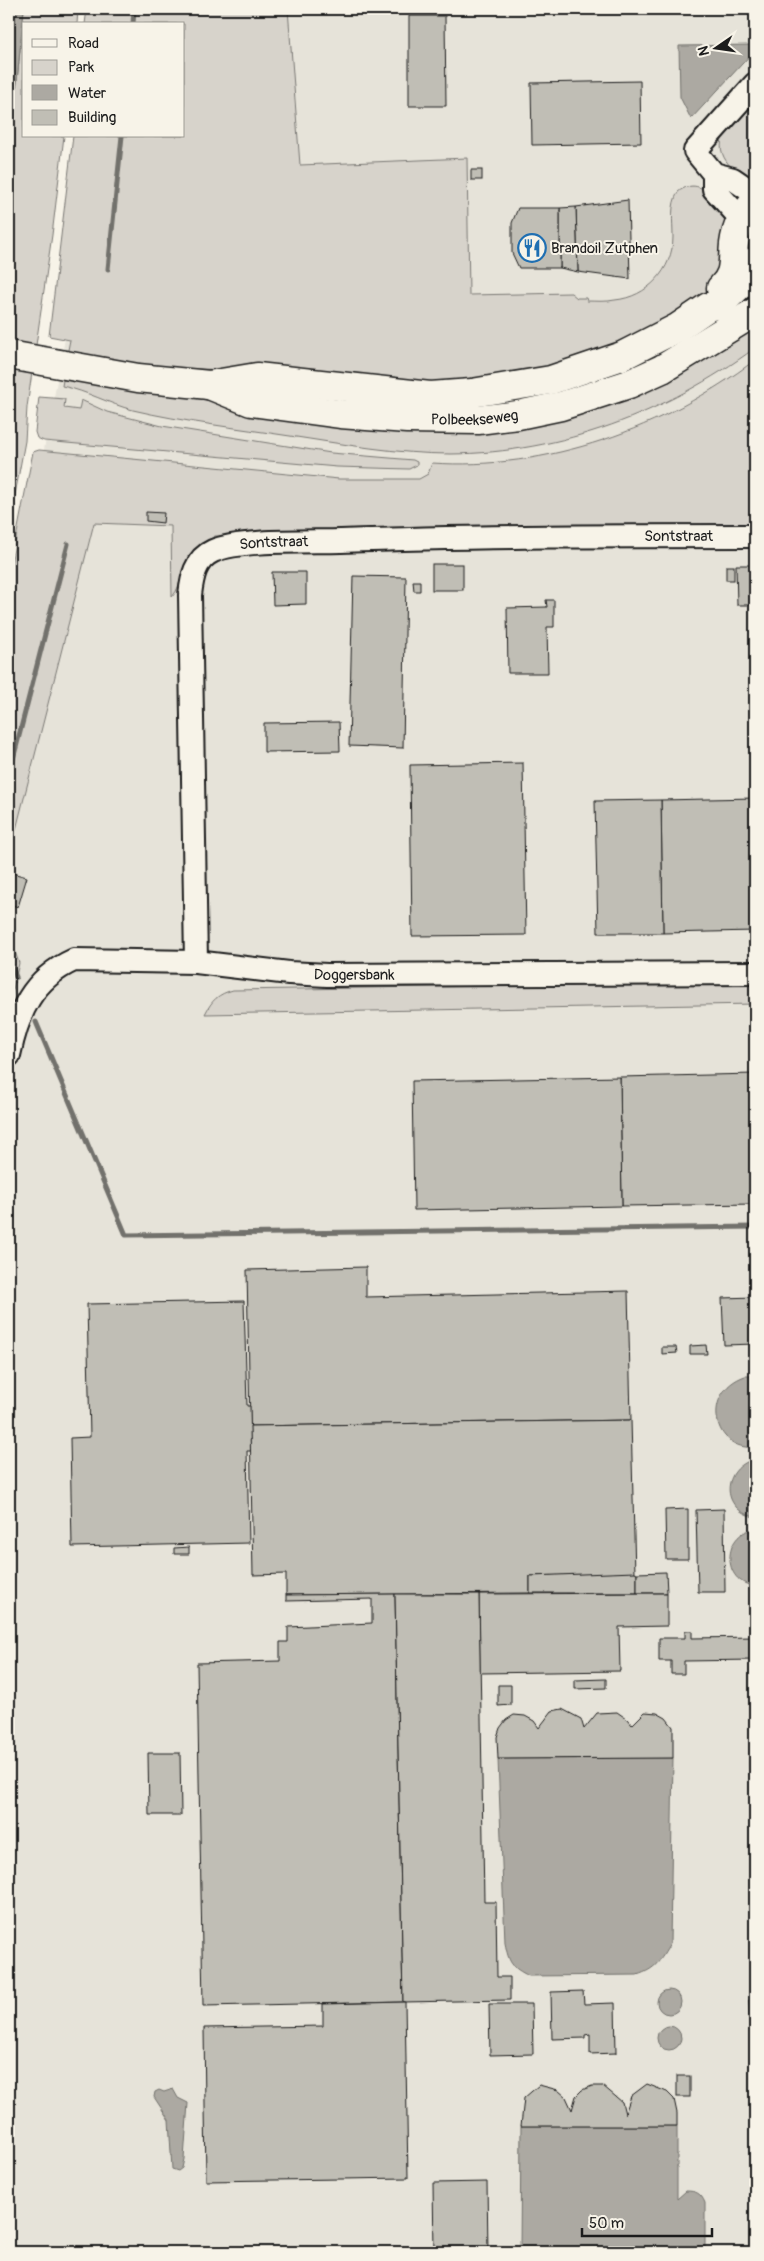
<svg xmlns="http://www.w3.org/2000/svg" width="764" height="2261" font-family="Pangolin,sans-serif">
	<style>
		.built { fill: #e6e3d9 }
		.green { fill: #d7d3cb; stroke: #7a7874 }
		.water { fill: #aca9a2; stroke: #72716c }
		.lines { fill: none; stroke-linecap: round; stroke-linejoin: round }
		.stream { stroke: #72716c; stroke-width: 5 }
		.building { fill: #c0beb5; stroke: #1c1c1c }
		.minor-casing { stroke: #1c1c1c; stroke-width: 26 }
		.major-casing { stroke: #1c1c1c; stroke-width: 31 }
		.minor { stroke: #f7f3e8; stroke-width: 22 }
		.major { stroke: #f7f3e8; stroke-width: 28 }
		.labels { text-anchor: middle; dominant-baseline: central; stroke-width: 4; stroke-linejoin: round; paint-order: stroke }
		.poi-label { font-size: 15px; fill: #1c1c1c; stroke: #f7f3e8; text-anchor: start }
		.street-label { font-size: 15px; fill: #1c1c1c; stroke: #f7f3e8 }
	</style>
	<rect width="100%" height="100%" fill="#f7f3e8"/>
	<filter id="ink" filterUnits="userSpaceOnUse"><feTurbulence type="fractalNoise" baseFrequency=".02" numOctaves="2"/><feDisplacementMap in="SourceGraphic" scale="10" xChannelSelector="R" yChannelSelector="G"/><feConvolveMatrix kernelMatrix="1 2 1 2 8 2 1 2 1" color-interpolation-filters="sRGB"/></filter>
	<g filter="url(#ink)">
		<path class="built" d="M104,9H755V2252H9V634L79,265L184,136V24Z"/>
		<g class="green">
			<path d="M24,9H78L77,24H24V136H64L52,235L27,407L25,441L9,527V163Z"/>
			<path d="M87,9H288L300,165L467,158L469,295L571,293L577,298H586L587,301C596,301 606,302 615,300C647,297 673,270 673,237C673,221 670,206 678,192C704,171 725,211 728,234L714,286L707,293L641,336L535,374L424,385L250,371L155,367L67,355L70,340L49,336L73,136H184V24H85Z"/>
			<path d="M755,98V180C736,176 713,156 724,134C730,121 746,109 755,98Z"/>
			<path d="M755,319V348C666,413 562,453 451,454C397,454 343,444 290,436C238,428 184,422 133,410C109,404 87,391 62,386L63,380L188,397L247,407L498,427Z"/>
			<path d="M755,360V526L215,536C199,545 188,555 183,572C179,582 179,589 172,597L171,526L94,523L9,857V574L33,452L39,450L339,479H419L428,474L432,463C547,471 665,428 755,360Z"/>
			<path d="M39,397L65,399L64,408L79,410L81,400L107,412L162,426L331,453L413,460L417,462V465L409,469L337,467L44,441L37,438L35,432Z"/>
			<path d="M9,935L19,963L9,1007Z"/>
			<path d="M755,982V1004L205,1014C212,1000 218,994 233,990Z"/>
		</g>
		<g class="water">
			<path d="M9,9H24L9,163Z"/>
			<path d="M755,45V50L691,119L680,97L679,46Z"/>
			<path d="M745,1376H755V1447C713,1452 700,1392 745,1376Z"/>
			<path d="M755,1459V1517C720,1510 721,1468 755,1459Z"/>
			<path d="M755,1529V1586C721,1583 722,1533 755,1529Z"/>
			<path d="M755,1736V1790C747,1772 747,1755 755,1736Z"/>
			<path d="M673,1758L670,1944C660,1961 656,1969 637,1975L529,1976C511,1967 509,1963 505,1943L498,1759Z"/>
			<circle cx="669" cy="2002" r="12"/>
			<circle cx="669" cy="2038" r="12"/>
			<path d="M173,2089L178,2098L188,2103L184,2159L182,2168L178,2171L172,2169L169,2120L154,2097L155,2092L159,2090L164,2092Z"/>
			<path d="M521,2126H677V2199L686,2191C696,2191 701,2193 705,2203V2252H520Z"/>
		</g>
		<g class="lines">
			<g class="stream">
				<path d="M133,24L134,9"/>
				<path d="M108,269L122,136"/>
				<path d="M9,775L68,544"/>
				<path d="M9,960L16,977"/>
				<path d="M36,1022L126,1235L755,1227"/>
			</g>
		</g>
		<g class="building">
			<path d="M409,16H445L446,106H409Z"/>
			<path d="M640,81L641,143L532,145L531,83Z"/>
			<rect x="471" y="170" width="11" height="10"/>
			<path d="M628,200L630,279L578,272L576,207Z"/>
			<path d="M576,207L578,272L560,268V208Z"/>
			<path d="M518,208H560V268H519L512,253V223Z"/>
			<path d="M146,512L164,513L163,523L146,521Z"/>
			<rect x="432" y="564" width="31" height="26"/>
			<path d="M736,565H755V605H737Z"/>
			<rect x="726" y="566" width="8" height="14"/>
			<path d="M272,572H306V604L273,605Z"/>
			<path d="M353,576L406,577L403,748L349,746Z"/>
			<path d="M413,581H420V591H414Z"/>
			<path d="M546,600H554V627H547L548,673H508L507,608L547,607Z"/>
			<path d="M339,722L340,751L264,752V723Z"/>
			<path d="M523,763L526,935L412,936L410,765Z"/>
			<path d="M755,798V931L663,933L661,800Z"/>
			<path d="M661,800L663,933H598L595,801Z"/>
			<path d="M12,873L27,877L18,907L9,904V885Z"/>
			<path d="M755,1074V1204L622,1206L620,1077Z"/>
			<path d="M620,1077L622,1206L414,1210L412,1081Z"/>
			<path d="M366,1267V1297L628,1291L631,1420L250,1426L247,1270Z"/>
			<path d="M755,1297V1344L724,1345L722,1298Z"/>
			<path d="M244,1301L247,1406H250L251,1451H247L249,1543L72,1547L70,1438L90,1437L87,1304Z"/>
			<path d="M706,1345L707,1354H690V1346Z"/>
			<path d="M662,1347H676L677,1353L662,1354Z"/>
			<path d="M631,1420L635,1574L530,1576V1593L286,1595V1574L253,1575L250,1426Z"/>
			<path d="M688,1509V1559H666L665,1510Z"/>
			<path d="M724,1509L725,1592H698L696,1510Z"/>
			<path d="M189,1547V1554H174V1548Z"/>
			<path d="M635,1572L637,1573V1593H530V1576Z"/>
			<path d="M666,1572L667,1593H637V1573Z"/>
			<path d="M667,1593V1626L619,1627L620,1671L480,1673L479,1594Z"/>
			<path d="M395,1594L403,2002L203,2006L197,1663L280,1661V1642H288V1627L372,1623V1599L286,1601V1595Z"/>
			<path d="M395,1594H479L484,1902H496L497,1977H510V2000L403,2002Z"/>
			<path d="M685,1631H692V1638L755,1637V1660L684,1661V1674H671V1661H659V1638H685Z"/>
			<path d="M606,1679V1688L575,1689V1680Z"/>
			<path d="M498,1685H511V1705L498,1706Z"/>
			<path d="M562,1709L581,1719L584,1729L597,1713L617,1712L627,1719L632,1725L645,1712L657,1713L666,1718L673,1727V1758L498,1759L497,1737L500,1728L506,1720L514,1715L525,1716L534,1721L539,1728L552,1711Z"/>
			<path d="M148,1753H180L181,1815H149Z"/>
			<path d="M583,1991L584,2004L615,2003L616,2053L590,2054V2034L585,2035V2038L552,2039L551,1992Z"/>
			<path d="M755,1999V2043L751,2044L749,2000Z"/>
			<path d="M405,2002L408,2178L206,2181L204,2028L323,2026V2004Z"/>
			<path d="M489,2004H532L533,2054L490,2055Z"/>
			<rect x="677" y="2076" width="13" height="21"/>
			<path d="M647,2084L667,2092L674,2099L677,2113V2126H521L524,2098L539,2085L558,2090L566,2097L572,2110L576,2096L582,2090L592,2086H603L622,2102L625,2114L631,2096Z"/>
			<path d="M487,2182L488,2252H434L433,2183Z"/>
		</g>
		<g class="lines">
			<defs>
				<g id="minor">
					<path d="M755,84L695,151L714,174L733,179L755,194"/>
					<path d="M714,174V189L742,220"/>
					<path id="s1" d="M196,962L190,595C192,578 195,559 213,551C240,539 310,542 341,541C479,536 617,536 755,536"/>
					<path id="s2" d="M9,1055C18,1012 32,979 74,960L196,962L289,973L327,975L755,973"/>
				</g>
				<g id="major">
					<path d="M721,288C736,274 732,262 734,244C736,228 744,213 755,202"/>
					<path d="M9,355L138,378L209,385L257,377L430,396L472,393L551,380L622,356L677,328L708,307L720,304L743,282L750,263"/>
					<path id="s3" d="M209,385L251,402L340,414L407,419L478,420L518,415L561,406L629,384L662,369L755,312"/>
				</g>
			</defs>
			<use href="#minor" class="minor-casing"/>
			<use href="#major" class="major-casing"/>
			<use href="#minor" class="minor"/>
			<use href="#major" class="major"/>
		</g>
	</g>
	<defs>
		<symbol id="restaurant-ring" viewBox="-11 -11 22 22"><circle r="9.5" fill="#f7f3e8" stroke="#1f6fb2" stroke-width="1.5"/><path d="M-5-6h1v4h1v-4h1v4h1v-4h1v5L-1.5 .5V6h-2V.5L-5-1ZM5-6V6H3V1.5H1.5Q1.5-4 5-6Z" fill="#1f6fb2"/></symbol>
	</defs>
	<g fill-rule="evenodd">
		<use href="#restaurant-ring" x="516" y="232" width="32" height="32"/>
	</g>
	<g class="labels">
		<g class="poi-label">
			<text x="551" y="248">Brandoil Zutphen</text>
		</g>
		<g class="street-label">
			<text stroke="none"><textPath href="#s3" startOffset="270">Polbeekseweg</textPath></text>
			<text stroke="none"><textPath href="#s1" startOffset="886">Sontstraat</textPath></text>
			<text stroke="none"><textPath href="#s1" startOffset="481">Sontstraat</textPath></text>
			<text stroke="none"><textPath href="#s2" startOffset="401">Doggersbank</textPath></text>
		</g>
	</g>
	<rect width="764" height="2261" fill="none" stroke="#f7f3e8" stroke-width="30"/>
	<rect x="15" y="15" width="734" height="2231" fill="none" stroke="#1c1c1c" stroke-width="2" filter="url(#ink)"/>
	<rect x="22" y="22" width="162" height="115" fill="#f7f3e8" stroke="#9f9d96"/>
	<rect x="32" y="39" width="25" height="8" fill="#f7f3e8" stroke="#9f9d96"/>
	<text x="68" y="48" font-size="15" fill="#1c1c1c">Road</text>
	<rect x="32" y="60" width="25" height="15" fill="#d7d3cb" stroke="#9f9d96"/>
	<text x="68" y="72" font-size="15" fill="#1c1c1c">Park</text>
	<rect x="32" y="85" width="25" height="15" fill="#aca9a2" stroke="#9f9d96"/>
	<text x="68" y="98" font-size="15" fill="#1c1c1c">Water</text>
	<rect x="32" y="110" width="25" height="15" fill="#c0beb5" stroke="#9f9d96"/>
	<text x="68" y="122" font-size="15" fill="#1c1c1c">Building</text>
	<g transform="translate(716 48) rotate(257)" stroke="#f7f3e8" stroke-width="4" paint-order="stroke">
	<path d="M0-4L9 19L0 12L-9 19Z" fill="#1c1c1c"/>
	<text y="-8" font-size="14" font-weight="bold" text-anchor="middle" fill="#1c1c1c">N</text>
	</g>
	<path d="M582 2228v8h130v-8" fill="none" stroke="#1c1c1c" stroke-width="2.5"/>
	<text x="589" y="2228" font-size="15" fill="#1c1c1c" stroke="#f7f3e8" stroke-width="4" paint-order="stroke">50 m</text>
</svg>
